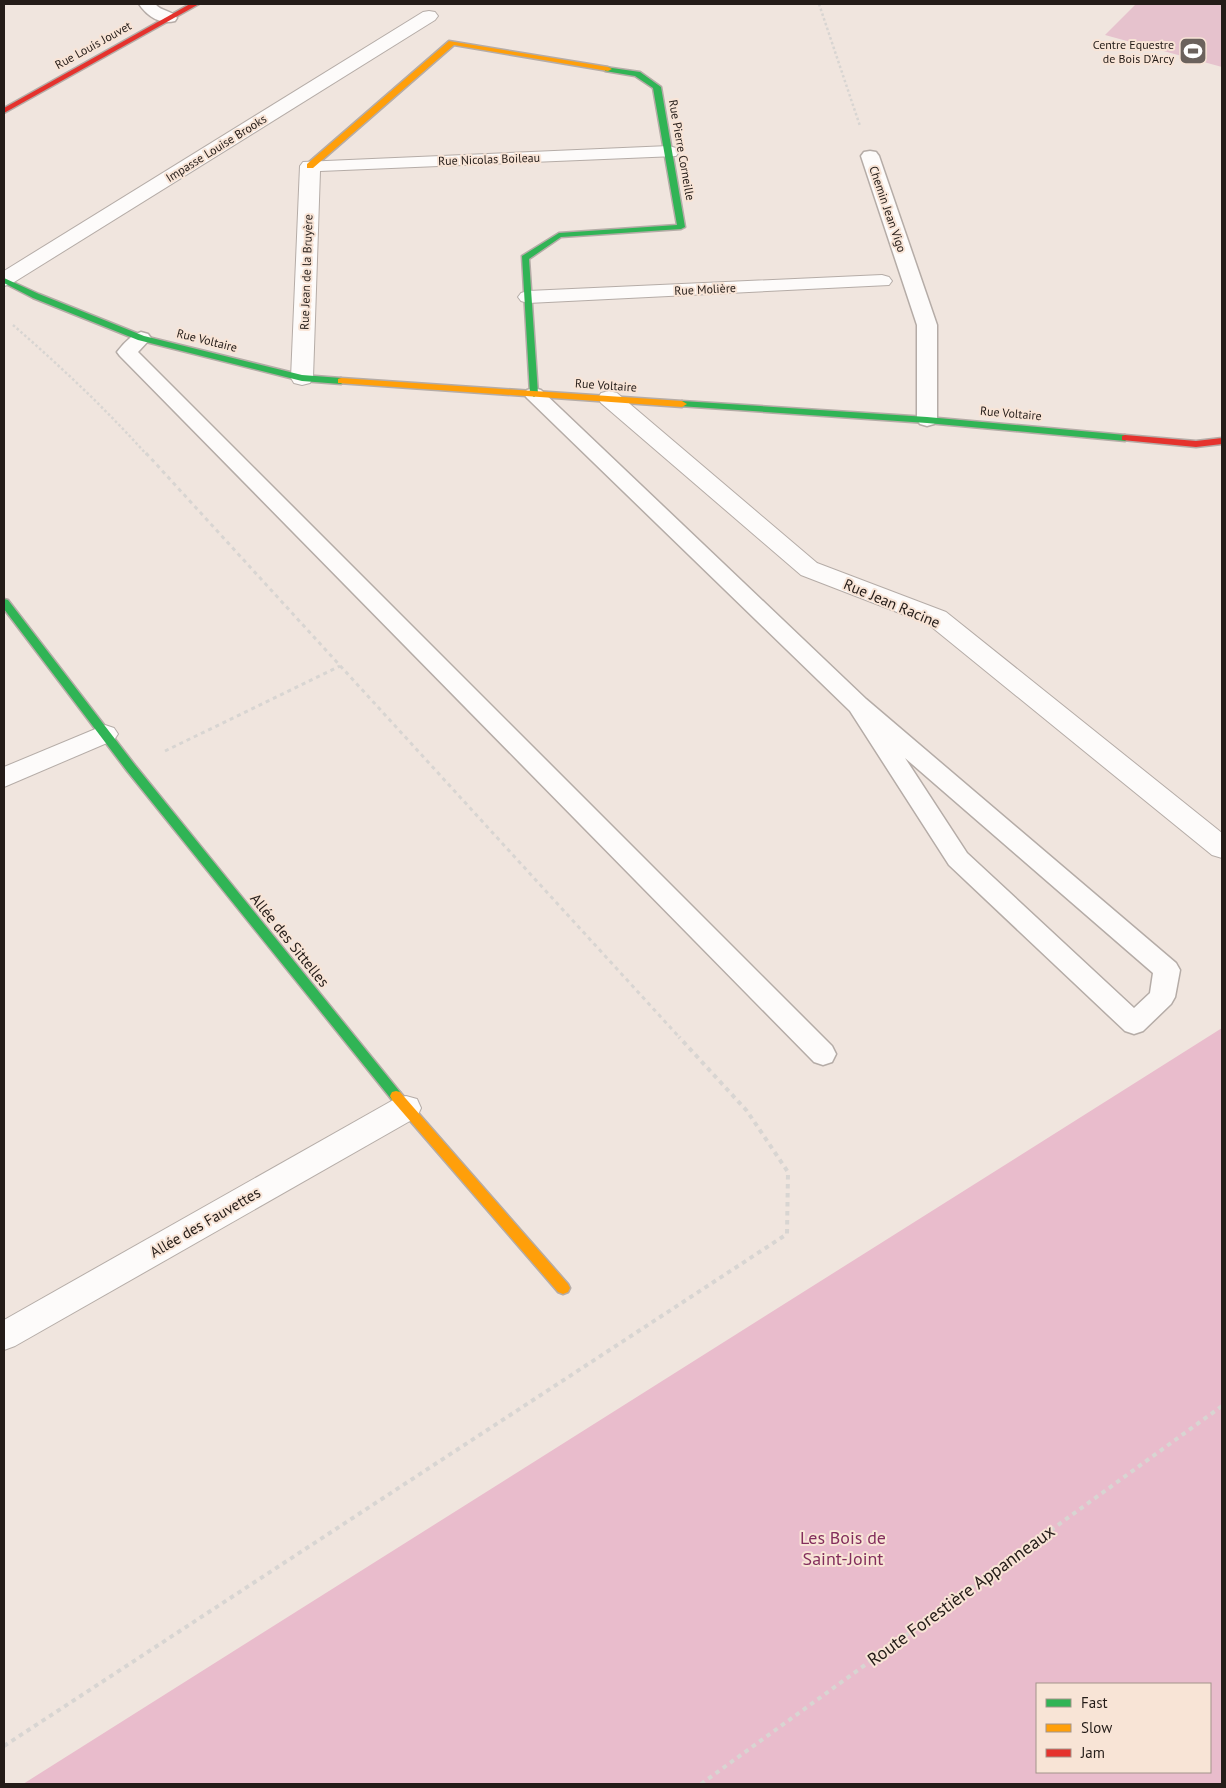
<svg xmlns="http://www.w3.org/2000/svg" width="1226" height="1788" font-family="'PT Sans',sans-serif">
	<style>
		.green { fill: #e6c2cd }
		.forest { fill: #e9bccc; fill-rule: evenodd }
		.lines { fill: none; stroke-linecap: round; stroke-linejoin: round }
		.lane-casing { stroke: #b5aca7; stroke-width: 3 }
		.street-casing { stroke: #b5aca7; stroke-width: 2 }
		.fast-casing { stroke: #b5aca7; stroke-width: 3 }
		.slow-casing { stroke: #b5aca7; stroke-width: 3 }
		.jam-casing { stroke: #b5aca7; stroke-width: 3 }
		.path-far2 { stroke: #d8d5d2; stroke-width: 2.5; stroke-dasharray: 2.5 2.5; stroke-linecap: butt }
		.path-far1 { stroke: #d8d5d2; stroke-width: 3; stroke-dasharray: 4 4; stroke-linecap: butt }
		.path { stroke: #d8d5d2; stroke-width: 4; stroke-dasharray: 4.5 4.5; stroke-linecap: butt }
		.lane { fill: #fdfbfa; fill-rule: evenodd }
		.street { fill: #fdfbfa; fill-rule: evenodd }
		.fast { fill: #30b455; fill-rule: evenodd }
		.slow { fill: #ff9f0a; fill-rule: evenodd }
		.jam { fill: #e5322d; fill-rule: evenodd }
		.labels { text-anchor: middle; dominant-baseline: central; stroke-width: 4; stroke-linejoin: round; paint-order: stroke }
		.far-poi-label { font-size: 12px; fill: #241c18; stroke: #f8e4d6; text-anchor: end }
		.far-street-label { font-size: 12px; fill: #241c18; stroke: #f8e4d6 }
		.street-label { font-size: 15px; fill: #241c18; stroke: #f8e4d6 }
		.near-park-label { font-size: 18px; fill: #832e5c; stroke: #f8e4d6 }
		.near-street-label { font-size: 18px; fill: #241c18; stroke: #f8e4d6 }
	</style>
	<rect width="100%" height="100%" fill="#f0e5de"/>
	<path class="green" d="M1136,4H1222V67L1105,35Z"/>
	<path class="forest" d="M1222,1028V1784H23ZM1037,1684H1210V1772H1037Z"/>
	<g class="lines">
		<defs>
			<g id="lane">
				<path d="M139,4H155C162,12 172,10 177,18L175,21C160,25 147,16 139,4Z"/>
				<path d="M870,151L876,152L879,156L937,325V420L934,424L927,426L920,424L917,420V325L861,156L864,152Z"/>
				<path d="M141,332L148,334L151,338L138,352L832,1046L836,1054L832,1062L823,1065L814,1062L120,356L117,352C123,344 131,335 141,332Z"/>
				<path d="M534,388L541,390L866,699L1176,963L1180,970L1175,997L1171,1004L1143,1031L1134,1034L1125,1031L949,865L850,711L527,398L524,394L527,390ZM905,758L1153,973L1150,993L1134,1008L967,853Z"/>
			</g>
			<g id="street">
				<path d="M429,11L435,12L438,16L435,20L11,284L4,286V271L423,12Z"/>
				<path d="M669,146L676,148L679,152L676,156L320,171L313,378L310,383L302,385L294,383L291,378L300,166L303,162Z"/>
				<path d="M882,275L889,277L892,281L889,285L528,303L521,301L518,297L521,293L528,291Z"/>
				<path d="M609,391L617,393L817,563L946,612L1222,833V858L1212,855L928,624L801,575L601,403L598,398L601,393Z"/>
				<path d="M105,725L114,728L118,734L114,740L4,787V767Z"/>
				<path d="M406,1096L417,1099L421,1108L417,1117L15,1346L4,1350V1320L395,1099Z"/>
			</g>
			<g id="fast">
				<path d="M605,67L640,72L661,87L685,227L681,229L561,237L529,259L538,394L534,397L530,394L522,256L559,233L677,225L653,88L635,76L605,71Z"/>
				<path d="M4,278L39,294L144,336L302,375L341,378L345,381L341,384L302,381L138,340L33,298L4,283Z"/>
				<path d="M682,401L927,417L1125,435L1130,438L1125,441L927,423L679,406L677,404Z"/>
				<path d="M4,599L8,600L135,765L400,1092L402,1096L400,1100L396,1101L392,1100L127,771L4,609Z"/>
			</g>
			<g id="slow">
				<path d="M449,41L608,67L612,69L608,71L454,45L313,168H307V164Z"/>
				<path d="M341,378L682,401L687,404L682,407L338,383V379Z"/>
				<path d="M396,1091L400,1092L568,1284L570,1288L568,1292L563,1294L558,1292L392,1100L390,1096L392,1092Z"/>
			</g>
			<g id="jam">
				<path d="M190,4H199L4,113V108Z"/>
				<path d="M1125,435L1196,441L1222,438V444L1196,447L1122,440V436Z"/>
			</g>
		</defs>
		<use href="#lane" class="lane-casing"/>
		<use href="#street" class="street-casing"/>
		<use href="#fast" class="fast-casing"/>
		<use href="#slow" class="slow-casing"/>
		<use href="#jam" class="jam-casing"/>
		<g class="path-far2">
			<path d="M819,4L860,126"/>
			<path d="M13,325C60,366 105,408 147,455"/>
		</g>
		<g class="path-far1">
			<path d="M146,453L680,1038"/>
			<path d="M165,751L340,666"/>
		</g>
		<g class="path">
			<path d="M4,1746L787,1234L788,1172L747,1111L679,1037"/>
			<path d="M701,1784L1222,1406"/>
		</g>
		<use href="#lane" class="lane"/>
		<use href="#street" class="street"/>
		<use href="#fast" class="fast"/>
		<use href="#slow" class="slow"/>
		<use href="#jam" class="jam"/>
	</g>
	<defs>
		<symbol id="stadium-square" viewBox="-11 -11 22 22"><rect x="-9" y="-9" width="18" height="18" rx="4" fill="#6b625d" stroke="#f8e4d6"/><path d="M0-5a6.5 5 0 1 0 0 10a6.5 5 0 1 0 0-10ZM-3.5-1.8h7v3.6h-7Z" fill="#fff"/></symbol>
	</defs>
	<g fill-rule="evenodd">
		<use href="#stadium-square" x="1177" y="35" width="32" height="32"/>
	</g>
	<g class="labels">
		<g class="far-poi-label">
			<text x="1174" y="44">Centre Equestre<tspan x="1174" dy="14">de Bois D'Arcy</tspan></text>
		</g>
		<g class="far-street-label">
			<text transform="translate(93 45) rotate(-29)">Rue Louis Jouvet</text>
			<text transform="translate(216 148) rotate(-32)">Impasse Louise Brooks</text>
			<text transform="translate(682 150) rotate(80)">Rue Pierre Corneille</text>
			<text transform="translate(489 159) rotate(-2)">Rue Nicolas Boileau</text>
			<text transform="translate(888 209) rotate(71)">Chemin Jean Vigo</text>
			<text transform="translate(306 272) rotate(-88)">Rue Jean de la Bruyère</text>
			<text transform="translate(705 289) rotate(-3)">Rue Molière</text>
			<text transform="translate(207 340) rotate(14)">Rue Voltaire</text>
			<text transform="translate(606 385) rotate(4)">Rue Voltaire</text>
			<text transform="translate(1011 413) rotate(5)">Rue Voltaire</text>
		</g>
		<g class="street-label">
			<text transform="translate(892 603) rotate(23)">Rue Jean Racine</text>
			<text transform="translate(290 940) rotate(51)">Allée des Sittelles</text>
			<text transform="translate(205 1222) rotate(-30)">Allée des Fauvettes</text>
		</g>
		<g class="near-park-label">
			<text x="843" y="1537">Les Bois de<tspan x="843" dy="21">Saint-Joint</tspan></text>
		</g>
		<g class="near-street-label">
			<text transform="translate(961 1595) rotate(-36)">Route Forestière Appanneaux</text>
		</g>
	</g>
	<rect width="1226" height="1788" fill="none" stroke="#241c18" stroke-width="10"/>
	<rect x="1036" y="1683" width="175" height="90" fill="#f8e4d6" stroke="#a3948a"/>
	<rect x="1046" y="1699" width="25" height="8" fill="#30b455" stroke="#a3948a"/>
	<text x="1081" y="1708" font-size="15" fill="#241c18">Fast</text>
	<rect x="1046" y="1724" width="25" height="8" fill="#ff9f0a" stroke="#a3948a"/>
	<text x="1081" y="1733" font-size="15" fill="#241c18">Slow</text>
	<rect x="1046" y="1749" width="25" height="8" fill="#e5322d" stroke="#a3948a"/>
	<text x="1081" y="1758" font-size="15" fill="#241c18">Jam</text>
</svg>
